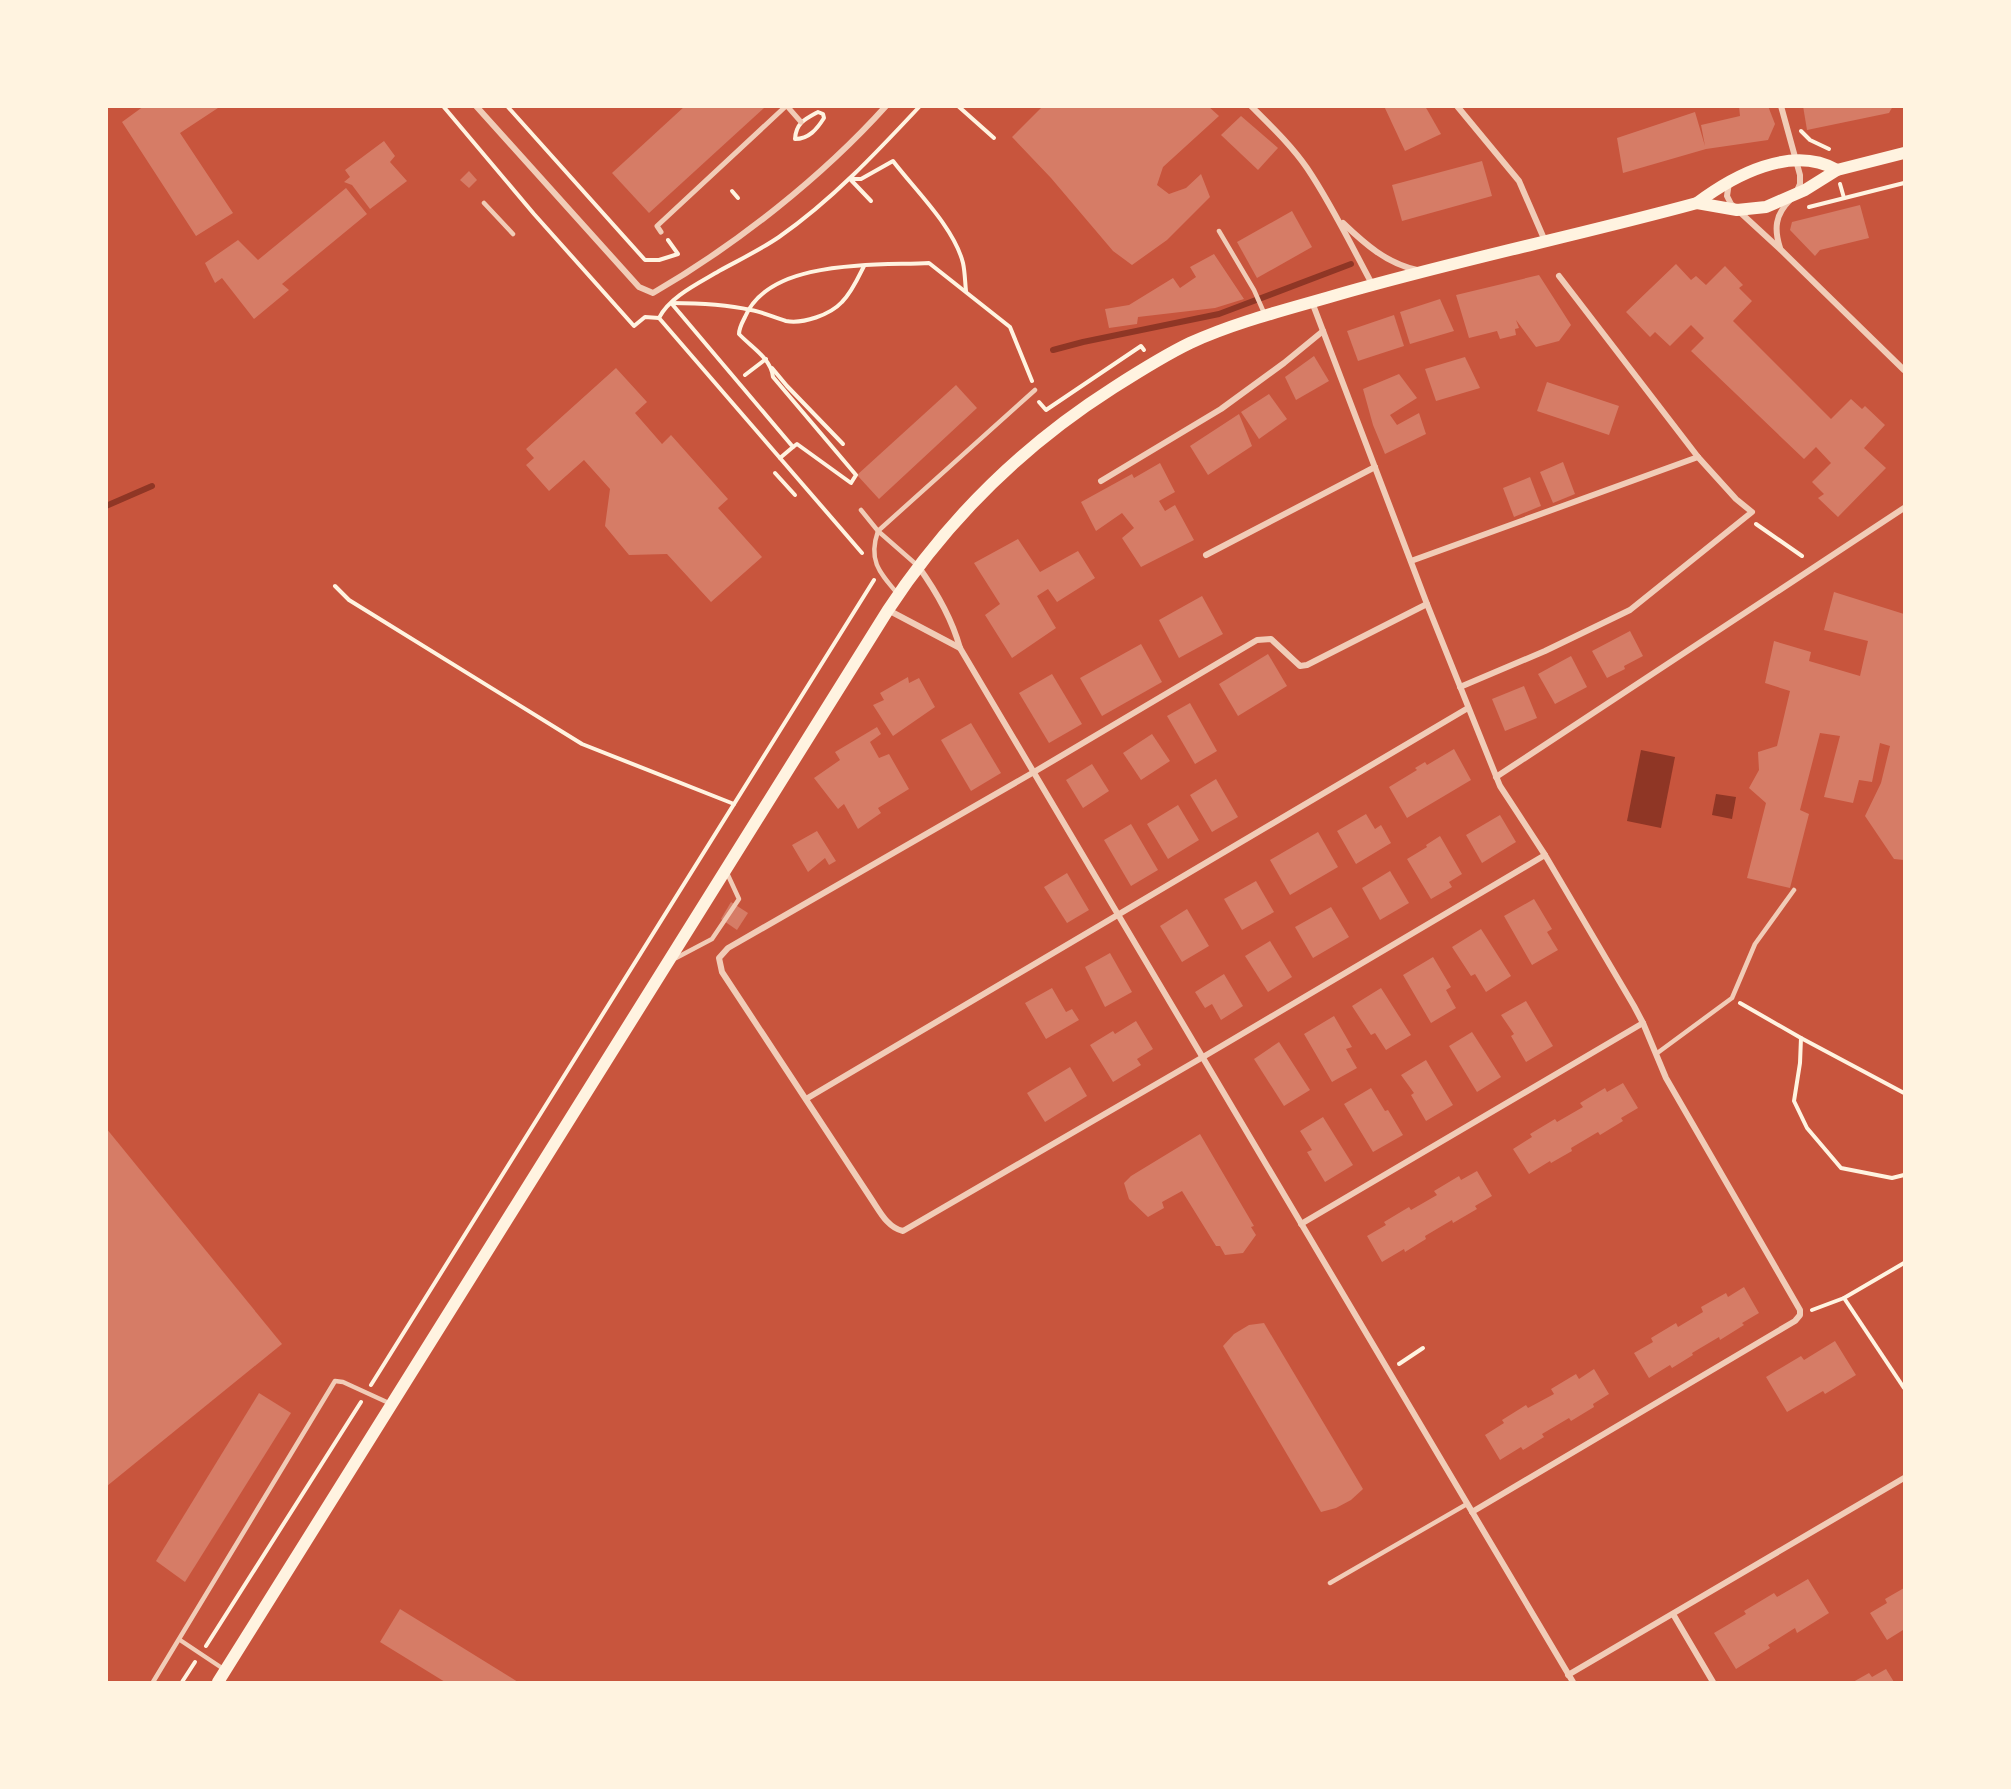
<svg xmlns="http://www.w3.org/2000/svg" width="2011" height="1789" font-family="'Fira Sans Condensed',sans-serif">
	<style>
		.water { fill: #8f3625 }
		.lines { fill: none; stroke-linecap: round; stroke-linejoin: round }
		.stream { stroke: #8f3625; stroke-width: 6 }
		.building { fill: #d67c66 }
		.path { stroke: #fff3e0; stroke-width: 4 }
		.service { stroke: #f1ccb7; stroke-width: 4.5 }
		.pedestrian { stroke: #f1ccb7; stroke-width: 5 }
		.minor { stroke: #f1ccb7; stroke-width: 6 }
		.secondary { stroke: #fff3e0; stroke-width: 12 }
	</style>
	<rect width="100%" height="100%" fill="#c8553d"/>
	<g class="water">
		<path d="M1641,750L1675,757L1661,828L1627,821Z"/>
		<path d="M1716,794L1736,797L1732,819L1712,815Z"/>
	</g>
	<g class="lines">
		<g class="stream">
			<path d="M1053,350L1083,342L1219,314L1351,264"/>
			<path d="M106,506L152,486"/>
		</g>
	</g>
	<g class="building">
		<path d="M144,106H221L180,133L233,213L196,236L122,122Z"/>
		<path d="M685,106H762L764,108L649,213L612,173Z"/>
		<path d="M1043,106H1208L1219,116L1163,167L1157,185L1169,194L1186,188L1201,174L1210,197L1167,240L1132,265L1113,251L1051,178L1012,137Z"/>
		<path d="M1384,106H1425L1441,134L1405,151Z"/>
		<path d="M1739,106H1768L1775,124L1768,140L1706,149L1623,173L1617,138L1695,112L1705,146L1701,125L1740,116Z"/>
		<path d="M1803,106H1893L1889,113L1807,130Z"/>
		<path d="M1241,116L1278,148L1258,170L1221,135Z"/>
		<path d="M384,141L395,156L390,162L407,181L370,209L352,185L344,182L350,177L345,170Z"/>
		<path d="M1482,161L1492,196L1402,221L1392,185Z"/>
		<path d="M469,171L477,180L469,188L460,180Z"/>
		<path d="M346,188L367,214L282,284L289,290L254,319L222,278L215,283L205,263L238,240L258,260Z"/>
		<path d="M1860,205L1869,238L1820,250L1815,256L1790,230L1792,222Z"/>
		<path d="M1292,211L1312,247L1257,278L1237,242Z"/>
		<path d="M1214,254L1244,299L1215,308L1138,317L1137,324L1109,328L1105,309L1129,305L1173,278L1180,288L1196,277L1190,267Z"/>
		<path d="M1676,264L1691,280L1696,276L1706,285L1725,266L1743,285L1739,288L1752,301L1733,321L1831,419L1851,399L1862,409L1865,406L1885,425L1864,448L1886,468L1838,517L1818,498L1824,494L1812,482L1831,463L1816,447L1804,459L1691,351L1704,338L1691,325L1670,346L1655,332L1650,337L1626,312Z"/>
		<path d="M1539,275L1571,325L1559,341L1536,347L1516,320L1519,328L1515,329L1516,335L1500,339L1497,331L1469,338L1456,295Z"/>
		<path d="M1440,299L1454,331L1410,344L1400,312Z"/>
		<path d="M1394,315L1404,346L1358,361L1347,331Z"/>
		<path d="M1314,356L1329,381L1296,400L1285,377Z"/>
		<path d="M1465,357L1480,388L1436,401L1425,369Z"/>
		<path d="M616,368L647,402L635,413L662,444L671,435L728,499L718,508L762,557L711,602L667,554L629,555L605,526L610,489L584,460L549,491L526,465L534,458L526,449Z"/>
		<path d="M1399,374L1417,398L1390,415L1397,425L1419,413L1426,434L1385,454L1373,425L1363,389Z"/>
		<path d="M1547,382L1619,406L1609,435L1537,411Z"/>
		<path d="M956,385L977,408L879,499L857,475Z"/>
		<path d="M1269,394L1287,419L1259,439L1241,412Z"/>
		<path d="M1239,414L1252,446L1208,475L1190,446Z"/>
		<path d="M1563,462L1575,494L1553,503L1540,472Z"/>
		<path d="M1160,463L1175,492L1159,501L1165,511L1175,505L1194,540L1141,567L1122,538L1134,528L1122,513L1096,531L1081,502L1132,474L1134,478Z"/>
		<path d="M1530,477L1541,506L1514,517L1503,488Z"/>
		<path d="M1018,539L1040,572L1078,551L1095,578L1057,602L1048,589L1037,596L1056,628L1012,658L985,615L1000,604L974,563Z"/>
		<path d="M1834,592L1904,614V860L1894,859L1865,816L1881,783L1890,746L1880,743L1872,782L1859,780L1853,803L1824,797L1840,736L1820,733L1800,810L1809,814L1790,888L1747,878L1766,803L1749,788L1759,770L1758,752L1777,746L1790,691L1765,683L1774,641L1811,652L1809,661L1860,676L1868,641L1824,630Z"/>
		<path d="M1202,596L1223,634L1179,658L1159,620Z"/>
		<path d="M1630,631L1643,656L1624,666L1625,669L1607,678L1592,651Z"/>
		<path d="M1141,644L1162,682L1102,716L1080,678Z"/>
		<path d="M1268,654L1287,686L1238,716L1219,684Z"/>
		<path d="M1571,656L1587,687L1555,704L1538,674Z"/>
		<path d="M1052,674L1082,724L1049,743L1019,693Z"/>
		<path d="M908,677L909,683L919,678L935,707L893,736L873,705L884,700L880,693Z"/>
		<path d="M1524,686L1537,718L1505,731L1492,699Z"/>
		<path d="M1190,703L1217,751L1195,764L1167,716Z"/>
		<path d="M971,723L1001,773L971,791L941,740Z"/>
		<path d="M877,727L881,734L870,742L879,758L889,754L909,789L878,808L881,813L858,829L844,804L838,809L814,778L840,760L835,752Z"/>
		<path d="M1152,734L1170,761L1141,780L1123,753Z"/>
		<path d="M1454,749L1471,780L1407,818L1389,787L1417,770L1415,768L1425,762L1427,765Z"/>
		<path d="M1092,764L1109,791L1083,808L1066,780Z"/>
		<path d="M1216,779L1238,817L1212,832L1190,795Z"/>
		<path d="M1178,805L1199,840L1168,859L1147,824Z"/>
		<path d="M1366,814L1375,829L1381,825L1391,843L1356,864L1337,831Z"/>
		<path d="M1500,815L1516,842L1482,863L1466,835Z"/>
		<path d="M1131,824L1158,870L1131,886L1104,840Z"/>
		<path d="M817,831L836,861L829,865L825,858L808,872L792,845Z"/>
		<path d="M1318,832L1338,867L1290,895L1270,860Z"/>
		<path d="M1440,836L1462,874L1449,882L1452,887L1431,899L1407,859L1427,847L1426,845Z"/>
		<path d="M1390,871L1409,903L1380,920L1362,888Z"/>
		<path d="M1067,873L1089,910L1067,923L1044,887Z"/>
		<path d="M1256,881L1274,912L1242,930L1224,899Z"/>
		<path d="M1534,899L1552,929L1547,932L1558,950L1532,965L1504,916Z"/>
		<path d="M731,902L748,913L737,930L721,919Z"/>
		<path d="M1331,907L1349,937L1313,958L1295,927Z"/>
		<path d="M1187,909L1209,946L1182,962L1160,926Z"/>
		<path d="M1481,929L1511,976L1486,992L1475,974L1471,976L1452,947Z"/>
		<path d="M1270,941L1292,977L1268,992L1245,956Z"/>
		<path d="M1110,953L1132,992L1105,1007L1085,967Z"/>
		<path d="M1433,957L1451,987L1446,990L1456,1008L1431,1023L1403,975Z"/>
		<path d="M1224,974L1243,1006L1221,1020L1212,1004L1205,1008L1195,992Z"/>
		<path d="M1052,988L1066,1012L1072,1009L1079,1020L1046,1039L1025,1003Z"/>
		<path d="M1381,988L1411,1035L1386,1050L1375,1033L1371,1035L1352,1006Z"/>
		<path d="M1526,1001L1553,1046L1526,1062L1511,1036L1514,1034L1501,1015Z"/>
		<path d="M1334,1016L1352,1047L1346,1049L1357,1068L1332,1082L1304,1034Z"/>
		<path d="M1136,1021L1153,1049L1137,1059L1141,1065L1113,1082L1090,1045L1113,1031L1115,1034Z"/>
		<path d="M1472,1032L1501,1077L1477,1092L1449,1046Z"/>
		<path d="M1279,1042L1310,1090L1284,1106L1254,1059Z"/>
		<path d="M1426,1060L1453,1105L1426,1121L1411,1095L1414,1093L1401,1075Z"/>
		<path d="M1070,1067L1087,1096L1045,1122L1027,1093Z"/>
		<path d="M1623,1083L1638,1108L1621,1118L1623,1121L1600,1135L1598,1132L1571,1148L1572,1151L1551,1163L1550,1161L1529,1174L1513,1149L1532,1137L1530,1134L1555,1119L1557,1122L1583,1107L1580,1103L1605,1088L1607,1092Z"/>
		<path d="M1371,1088L1385,1111L1388,1110L1403,1135L1373,1152L1344,1104Z"/>
		<path d="M1323,1117L1353,1165L1325,1182L1307,1152L1312,1150L1300,1131Z"/>
		<path d="M106,1128L282,1344L107,1486L106,1485Z"/>
		<path d="M1200,1134L1254,1226L1251,1227L1256,1235L1243,1253L1225,1255L1220,1246H1216L1182,1191L1162,1202L1164,1208L1148,1217L1129,1199L1124,1183L1131,1176Z"/>
		<path d="M1477,1171L1492,1196L1475,1206L1477,1209L1453,1223L1452,1220L1425,1236L1426,1239L1405,1252L1404,1249L1382,1262L1367,1236L1386,1225L1384,1222L1409,1207L1411,1210L1437,1195L1434,1191L1459,1176L1461,1180Z"/>
		<path d="M1744,1287L1759,1313L1742,1323L1744,1325L1720,1340L1719,1337L1692,1353L1693,1355L1672,1368L1670,1365L1649,1378L1634,1353L1653,1342L1651,1338L1676,1323L1678,1327L1703,1312L1701,1307L1726,1293L1728,1297Z"/>
		<path d="M1264,1323L1363,1489L1351,1500L1336,1508L1321,1512L1223,1346L1234,1334L1249,1325Z"/>
		<path d="M1835,1341L1856,1375L1825,1394L1823,1391L1787,1412L1766,1377L1801,1356L1804,1360Z"/>
		<path d="M1594,1369L1609,1394L1593,1404L1594,1407L1571,1421L1569,1418L1542,1434L1544,1437L1523,1450L1521,1447L1500,1460L1485,1435L1504,1423L1502,1420L1526,1405L1528,1408L1554,1394L1551,1389L1576,1374L1579,1379Z"/>
		<path d="M259,1393L291,1413L185,1582L156,1561Z"/>
		<path d="M1808,1579L1829,1613L1797,1633L1795,1628L1768,1645L1770,1648L1736,1669L1714,1633L1746,1614L1744,1611L1774,1593L1777,1597Z"/>
		<path d="M1904,1588V1633L1903,1630L1887,1640L1870,1613L1887,1603L1885,1599Z"/>
		<path d="M400,1609L518,1682H445L380,1642Z"/>
		<path d="M1886,1669L1894,1682H1853L1869,1673L1872,1677Z"/>
	</g>
	<g class="lines">
		<g class="path">
			<path d="M443,106L534,214L634,326L645,317L659,318L862,553"/>
			<path d="M507,106L645,260H659L678,254L668,240"/>
			<path d="M958,106L994,138"/>
			<path d="M818,112L823,114L824,118C817,129 809,139 795,139C796,123 805,119 818,112Z"/>
			<path d="M1801,131L1810,140L1829,149"/>
			<path d="M851,179H861L893,161C915,190 954,227 963,263C965,272 965,282 966,291"/>
			<path d="M851,180L871,201"/>
			<path d="M1840,184L1844,198"/>
			<path d="M732,191L738,198"/>
			<path d="M1809,207L1904,183"/>
			<path d="M672,303C698,303 724,304 751,310C763,312 775,318 786,321C803,324 830,315 842,302C852,292 858,278 864,266"/>
			<path d="M672,304L793,447L780,458"/>
			<path d="M659,318C669,297 699,283 719,271C739,260 760,250 779,237C832,200 876,153 920,106"/>
			<path d="M772,368L787,386L843,444"/>
			<path d="M745,375L766,359"/>
			<path d="M1039,402L1046,410L1141,346L1144,350"/>
			<path d="M793,447L797,444L851,483L856,475L773,377C771,358 751,347 739,334C739,328 742,323 745,317C770,258 876,266 929,263L1010,327L1032,381"/>
			<path d="M775,473L795,495"/>
			<path d="M1756,524L1802,556"/>
			<path d="M335,586L349,600L582,744L734,804"/>
			<path d="M1740,1003L1801,1038L1904,1093"/>
			<path d="M1801,1038L1800,1063L1794,1101L1807,1128L1841,1168L1892,1178L1904,1175"/>
			<path d="M1844,1298L1904,1388"/>
			<path d="M1812,1310L1844,1298L1904,1263"/>
			<path d="M1399,1364L1423,1348"/>
			<path d="M371,1385L874,580"/>
			<path d="M206,1646L361,1402"/>
			<path d="M182,1682L195,1662"/>
		</g>
		<g class="service">
			<path d="M484,203L513,234"/>
			<path d="M1219,231L1254,290L1265,315"/>
			<path d="M861,510L878,531L1035,390"/>
			<path d="M897,593C879,572 868,560 878,531L918,566"/>
			<path d="M676,958L712,939L739,899L727,873"/>
			<path d="M1656,1054L1732,998L1755,944L1794,890"/>
			<path d="M1330,1583L1467,1504"/>
			<path d="M180,1640L225,1670"/>
			<path d="M153,1682L335,1381L343,1382L391,1404"/>
		</g>
		<g class="pedestrian">
			<path d="M787,106L801,122"/>
			<path d="M661,232L657,226L786,106"/>
		</g>
		<g class="minor">
			<path d="M476,106L639,287L653,293C736,245 822,177 886,106"/>
			<path d="M1251,106C1271,126 1291,145 1307,168C1332,205 1351,245 1372,284"/>
			<path d="M1457,106L1519,181L1545,241"/>
			<path d="M1781,106L1800,175V184L1796,193"/>
			<path d="M1729,182L1727,196L1731,204L1780,249L1904,370"/>
			<path d="M1343,223C1365,244 1386,263 1417,270"/>
			<path d="M1780,248C1774,229 1775,215 1790,200"/>
			<path d="M1312,302L1427,604L1500,786L1545,855L1634,1006L1643,1023L1666,1078L1800,1310V1315L1795,1321L1472,1512"/>
			<path d="M1101,481L1221,409L1284,363L1323,331"/>
			<path d="M1206,555L1375,467"/>
			<path d="M1411,561L1698,457"/>
			<path d="M918,566C936,591 952,619 960,648L1573,1682"/>
			<path d="M1427,604L1307,665L1300,666L1271,639L1257,640L1034,772L728,948L719,958L722,972L872,1200C880,1212 888,1228 903,1231L1203,1057L1545,855"/>
			<path d="M888,610L960,648"/>
			<path d="M1460,687L1545,651L1630,610L1752,512L1736,499L1698,457L1559,276"/>
			<path d="M1496,777L1904,508"/>
			<path d="M806,1099L1468,708"/>
			<path d="M1301,1224L1643,1023"/>
			<path d="M1673,1614L1713,1682"/>
			<path d="M1568,1675L1904,1478"/>
		</g>
		<g class="secondary">
			<path d="M1697,203L1737,210L1766,207L1805,190L1837,170L1904,153"/>
			<path d="M218,1682L888,610C947,520 1022,446 1113,388C1138,372 1163,356 1190,343C1236,322 1285,310 1333,296C1453,261 1576,236 1697,203C1733,176 1791,144 1837,170"/>
		</g>
	</g>
	<rect width="2011" height="1789" fill="none" stroke="#fff3e0" stroke-width="216"/>
</svg>
